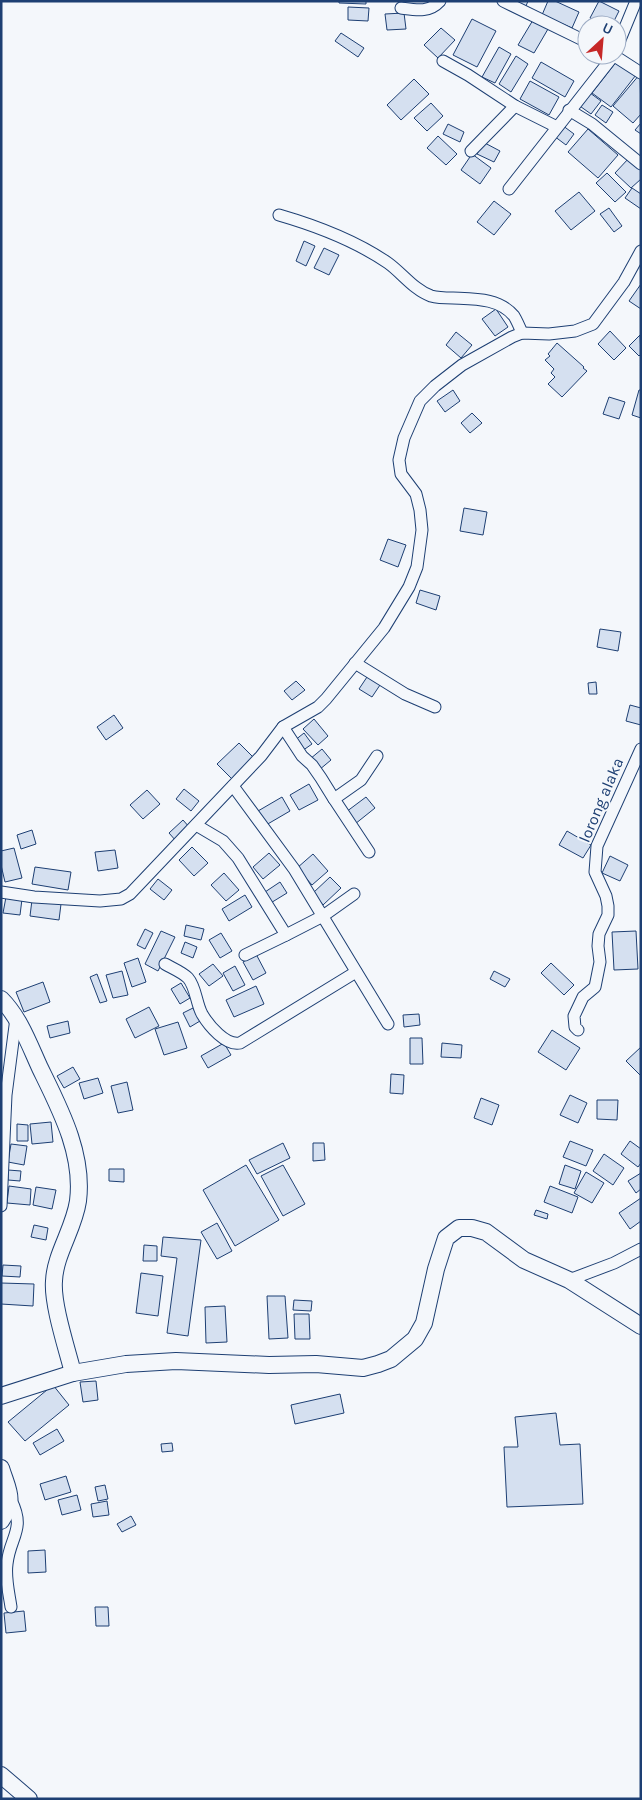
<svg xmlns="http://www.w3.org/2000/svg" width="642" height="1800" font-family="Karla,sans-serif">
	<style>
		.building { fill: #d5e0f0; stroke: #1d3f73 }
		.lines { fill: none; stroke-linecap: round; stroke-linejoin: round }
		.street-casing { stroke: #1d3f73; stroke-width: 13 }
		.secondary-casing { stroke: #1d3f73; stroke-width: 18 }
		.street { stroke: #f4f7fb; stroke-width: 11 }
		.secondary { stroke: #f4f7fb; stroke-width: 16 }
		.labels { text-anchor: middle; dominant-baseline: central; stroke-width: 4; stroke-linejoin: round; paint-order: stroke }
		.street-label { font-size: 16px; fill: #1d3f73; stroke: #f4f7fb }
	</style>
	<rect width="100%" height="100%" fill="#f4f7fb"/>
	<g class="building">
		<path d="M339,1H366V4L339,3Z"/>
		<path d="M515,1H528L526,6Z"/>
		<path d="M548,1H555L579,12L572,28L542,15Z"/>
		<path d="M599,1L619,11L612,25H604L590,18Z"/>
		<path d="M348,7L369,8L368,21L348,20Z"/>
		<path d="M404,13L406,29L387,30L385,14Z"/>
		<path d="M472,19L496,31L477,67L453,55Z"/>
		<path d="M533,20L548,29L534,53L518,45Z"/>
		<path d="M441,28L455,40L438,58L424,45Z"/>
		<path d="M341,33L364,48L358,57L335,41Z"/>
		<path d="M499,47L511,54L495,83L482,77Z"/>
		<path d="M516,56L528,64L511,92L499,84Z"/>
		<path d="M617,61L636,75L611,107L592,93Z"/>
		<path d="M541,62L574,81L565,97L532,78Z"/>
		<path d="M640,74L641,114L633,123L613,106Z"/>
		<path d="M414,79L429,94L401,120L387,105Z"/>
		<path d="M530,81L559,97L549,115L520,99Z"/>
		<path d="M586,90L601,101L591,114L577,104Z"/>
		<path d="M431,103L443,116L427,131L414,118Z"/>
		<path d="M602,105L613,112L606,123L595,115Z"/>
		<path d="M641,123V134L635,130Z"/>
		<path d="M448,124L464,132L460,142L443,134Z"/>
		<path d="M562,125L574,134L566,145L554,136Z"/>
		<path d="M588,129L618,155L598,178L568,152Z"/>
		<path d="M438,136L457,154L446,165L427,148Z"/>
		<path d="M483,142L500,151L494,162L477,154Z"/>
		<path d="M472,154L491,168L480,184L461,170Z"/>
		<path d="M629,158L641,169V179L631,188L615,173Z"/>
		<path d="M607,173L626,192L615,202L596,183Z"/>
		<path d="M632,188L641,194V209L625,198Z"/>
		<path d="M579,192L595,211L571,230L555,211Z"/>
		<path d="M494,201L511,214L494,235L477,222Z"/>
		<path d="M609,208L622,226L614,232L600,214Z"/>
		<path d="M304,241L315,246L306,266L296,261Z"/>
		<path d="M324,248L339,255L329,275L314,268Z"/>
		<path d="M641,284V309L629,301Z"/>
		<path d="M496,309L508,327L495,336L482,319Z"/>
		<path d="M610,331L626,348L614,360L598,344Z"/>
		<path d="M456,332L472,345L461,358L446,345Z"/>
		<path d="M640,335L641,354L639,356L629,346Z"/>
		<path d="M557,343L584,367L583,368L587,371L562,397L548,384L555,377L551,373L554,369L545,360L550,356L548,354Z"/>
		<path d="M453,390L460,401L445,412L437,401Z"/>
		<path d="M639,390H641V418L632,415Z"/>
		<path d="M609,397L625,402L619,419L603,414Z"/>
		<path d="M472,413L482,423L470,433L461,423Z"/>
		<path d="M464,508L487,512L483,535L460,531Z"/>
		<path d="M388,539L406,545L398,567L380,560Z"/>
		<path d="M420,590L440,596L436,610L416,603Z"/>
		<path d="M600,629L621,632L618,651L597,647Z"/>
		<path d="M369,674L382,682L372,697L359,689Z"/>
		<path d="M296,681L305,690L292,700L284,691Z"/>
		<path d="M596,682L597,694H589L588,683Z"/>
		<path d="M630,705L641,708V725L626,721Z"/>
		<path d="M114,715L123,728L106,740L97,727Z"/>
		<path d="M314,719L328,736L318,745L303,729Z"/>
		<path d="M304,733L312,744L302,751L294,741Z"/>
		<path d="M239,743L254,758L232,779L217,764Z"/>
		<path d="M322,749L331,760L319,770L310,759Z"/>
		<path d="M309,784L318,800L299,810L290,795Z"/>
		<path d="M184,789L199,801L191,811L176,799Z"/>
		<path d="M147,790L160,804L143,819L130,805Z"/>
		<path d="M282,797L290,811L266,825L258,811Z"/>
		<path d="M366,797L375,808L355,824L346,812Z"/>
		<path d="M183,820L190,828L176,841L169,833Z"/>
		<path d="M32,830L36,844L21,849L17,835Z"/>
		<path d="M567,831L591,845L583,858L559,845Z"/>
		<path d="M192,847L208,863L194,876L179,860Z"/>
		<path d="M14,848L22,878L5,882L1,865V851Z"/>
		<path d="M115,850L118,868L98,871L95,852Z"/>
		<path d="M269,853L280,865L263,879L253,867Z"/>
		<path d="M313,854L328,871L312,885L297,868Z"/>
		<path d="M610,856L628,865L620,881L602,873Z"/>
		<path d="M35,867L71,872L68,890L32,884Z"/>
		<path d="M224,873L239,890L226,901L211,885Z"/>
		<path d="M330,877L341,888L323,905L313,893Z"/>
		<path d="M158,879L172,890L164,900L150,889Z"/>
		<path d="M280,882L287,893L269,904L262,894Z"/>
		<path d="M245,895L252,907L229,921L222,909Z"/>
		<path d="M6,897L22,899L20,915L3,913Z"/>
		<path d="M32,900L61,904L59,920L30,916Z"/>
		<path d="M186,925L204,929L201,940L184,936Z"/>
		<path d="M145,929L153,933L145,949L137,945Z"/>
		<path d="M161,931L175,937L158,971L145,964Z"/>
		<path d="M636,931L638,969L614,970L612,932Z"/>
		<path d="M221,933L232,951L220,958L209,940Z"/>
		<path d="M185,942L197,947L193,958L181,953Z"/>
		<path d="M256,954L266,973L253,980L243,962Z"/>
		<path d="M138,958L146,982L132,987L124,963Z"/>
		<path d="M551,963L574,985L564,995L541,973Z"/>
		<path d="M213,964L223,976L209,986L199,974Z"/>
		<path d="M235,966L245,985L233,991L223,973Z"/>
		<path d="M122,971L128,995L113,998L106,975Z"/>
		<path d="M494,971L510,979L505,987L490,979Z"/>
		<path d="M97,974L107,1001L100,1003L90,977Z"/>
		<path d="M43,982L50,1002L24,1012L16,992Z"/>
		<path d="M181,983L190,998L180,1004L171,989Z"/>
		<path d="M256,986L264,1004L234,1017L226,1000Z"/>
		<path d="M149,1007L159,1026L135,1038L126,1019Z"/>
		<path d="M193,1008L200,1021L190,1027L183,1013Z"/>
		<path d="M419,1014L420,1025L404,1027L403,1015Z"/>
		<path d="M68,1021L70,1033L50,1038L47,1026Z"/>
		<path d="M178,1022L187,1048L164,1055L155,1029Z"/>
		<path d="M552,1030L580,1048L566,1070L538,1052Z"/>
		<path d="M410,1038H422L423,1064H410Z"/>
		<path d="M224,1043L231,1055L208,1068L201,1056Z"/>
		<path d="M442,1043L462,1045L461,1058L441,1057Z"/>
		<path d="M641,1047V1076L626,1061Z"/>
		<path d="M73,1067L80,1079L64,1088L57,1076Z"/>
		<path d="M391,1074L404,1075L403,1094L390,1093Z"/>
		<path d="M98,1078L103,1093L84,1099L79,1083Z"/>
		<path d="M127,1082L133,1110L118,1113L111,1086Z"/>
		<path d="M570,1095L587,1103L578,1123L560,1115Z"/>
		<path d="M481,1098L499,1105L492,1125L474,1118Z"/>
		<path d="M597,1100H618L617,1120L597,1119Z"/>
		<path d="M51,1122L53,1142L32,1144L30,1124Z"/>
		<path d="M17,1124L28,1125V1141H17Z"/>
		<path d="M570,1141L593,1150L586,1166L563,1157Z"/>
		<path d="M630,1141L641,1149V1163L638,1167L621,1154Z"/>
		<path d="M283,1143L290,1158L257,1174L249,1160Z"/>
		<path d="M313,1143H324L325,1160L313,1161Z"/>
		<path d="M11,1144L27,1146L24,1165L8,1162Z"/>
		<path d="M604,1154L624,1168L613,1185L593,1171Z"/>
		<path d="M246,1165L279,1220L235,1246L203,1190Z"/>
		<path d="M283,1165L305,1204L283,1216L261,1176Z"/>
		<path d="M565,1165L581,1171L575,1189L559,1184Z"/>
		<path d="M109,1169H124V1182L109,1181Z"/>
		<path d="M8,1170L21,1171L20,1181L8,1180Z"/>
		<path d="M586,1172L604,1183L592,1203L574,1193Z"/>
		<path d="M641,1173V1189L636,1193L628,1181Z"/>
		<path d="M9,1186L31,1189L30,1205L7,1203Z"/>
		<path d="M550,1186L578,1197L572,1213L544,1202Z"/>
		<path d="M36,1187L56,1190L52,1209L33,1205Z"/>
		<path d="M641,1198V1221L630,1229L619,1213Z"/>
		<path d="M536,1210L548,1214L547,1219L534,1215Z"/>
		<path d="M217,1223L232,1251L217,1259L201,1232Z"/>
		<path d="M34,1225L48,1228L46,1240L31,1237Z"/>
		<path d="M163,1237L201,1240L188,1336L167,1333L177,1258L161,1256Z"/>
		<path d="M144,1245L157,1246V1261H143Z"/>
		<path d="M3,1265L21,1266L20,1277L2,1276Z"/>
		<path d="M141,1273L163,1276L158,1316L136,1313Z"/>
		<path d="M1,1283L34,1284L33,1306L1,1304Z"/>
		<path d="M267,1296H285L288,1338L269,1339Z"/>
		<path d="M294,1300L312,1301L311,1311L293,1310Z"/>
		<path d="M225,1306L227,1342L206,1343L205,1307Z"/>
		<path d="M294,1314H309L310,1339H295Z"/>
		<path d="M96,1381L98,1400L83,1402L80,1382Z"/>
		<path d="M53,1385L69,1405L25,1441L8,1422Z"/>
		<path d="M340,1394L344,1413L295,1424L291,1405Z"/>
		<path d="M556,1413L560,1445L580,1444L583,1504L507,1507L504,1447H518L515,1417Z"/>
		<path d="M57,1429L64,1441L40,1455L33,1443Z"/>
		<path d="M172,1443L173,1451L162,1452L161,1444Z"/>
		<path d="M66,1476L71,1492L45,1500L40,1484Z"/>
		<path d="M105,1485L108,1499L98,1501L95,1487Z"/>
		<path d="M77,1495L81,1510L62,1515L58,1500Z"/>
		<path d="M107,1501L109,1515L93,1517L91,1504Z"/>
		<path d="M131,1516L136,1525L122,1532L117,1524Z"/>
		<path d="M45,1550L46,1572L28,1573V1551Z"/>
		<path d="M95,1607H108L109,1626H96Z"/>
		<path d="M24,1611L26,1631L6,1633L4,1613Z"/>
	</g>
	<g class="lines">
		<defs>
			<g id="street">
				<path d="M503,1L587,42"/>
				<path d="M401,8C416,10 429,13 440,1"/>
				<path d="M617,47L636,1"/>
				<path d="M613,55L641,73"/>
				<path d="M443,61L468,75L515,106L557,127"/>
				<path d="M569,110L592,124L641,164"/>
				<path d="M471,151L515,106"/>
				<path d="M509,189L614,55"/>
				<path d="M279,215C317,226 356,241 388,263C402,273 414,290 431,296C438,298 446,298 453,298C475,299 499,298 514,316C517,321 520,328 522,333"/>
				<path d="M355,663L405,694L435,707"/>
				<path d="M283,727L302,756L312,765L321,778L334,799L369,852"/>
				<path d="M233,786L294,869L388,1024"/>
				<path d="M334,799L361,780L377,756"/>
				<path d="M196,825L223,841L238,858L286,935L323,916L354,894"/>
				<path d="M1,892L34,897L100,901L121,899L130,894L261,756L283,727L318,707L326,699L384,628L409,587L417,567L422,530L420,510L416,494L401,474L399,460L404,438L420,401L435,386L462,365L512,337L522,333L549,334L575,331L593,324L624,282L641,251"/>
				<path d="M245,955L286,935"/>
				<path d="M165,964C172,968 182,972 188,978C196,987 196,1003 202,1014C209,1026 226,1046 240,1043L356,972"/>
				<path d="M578,1030L575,1027L574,1016L583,997L595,987L600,962L598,946L599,934L608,915V906L606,896L595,872L597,846L641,749"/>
				<path d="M1,1206L6,1095L16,1018"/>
				<path d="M569,1280L614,1263L641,1249"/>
				<path d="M11,1500C26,1530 10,1536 7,1564C5,1578 9,1593 11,1607"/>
			</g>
			<g id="secondary">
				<path d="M1,999C20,1018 29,1044 40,1068C60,1109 84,1154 78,1201C74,1229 55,1254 54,1281C52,1304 67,1349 73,1373"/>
				<path d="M1,1396L73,1373L126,1364L176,1361L269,1365L316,1364L363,1368L378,1364L391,1359L415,1339L424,1323L436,1269L446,1238L459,1228H472L486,1232L524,1260L569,1280L641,1326"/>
				<path d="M1,1468C8,1491 16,1499 1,1521"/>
				<path d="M1,1775L29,1799"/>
			</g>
		</defs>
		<use href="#street" class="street-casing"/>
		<use href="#secondary" class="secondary-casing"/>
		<use href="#street" class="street"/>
		<use href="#secondary" class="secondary"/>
	</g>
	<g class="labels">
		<g class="street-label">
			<text transform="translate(601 800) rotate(-67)">lorong alaka</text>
		</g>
	</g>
	<rect width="642" height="1800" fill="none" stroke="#1d3f73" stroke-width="5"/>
	<g transform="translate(602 40) rotate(26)"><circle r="24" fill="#f4f7fb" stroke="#9eadc5"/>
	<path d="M0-4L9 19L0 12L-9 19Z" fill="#c62828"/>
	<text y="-8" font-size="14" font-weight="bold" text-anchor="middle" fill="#1d3f73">U</text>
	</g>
</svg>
